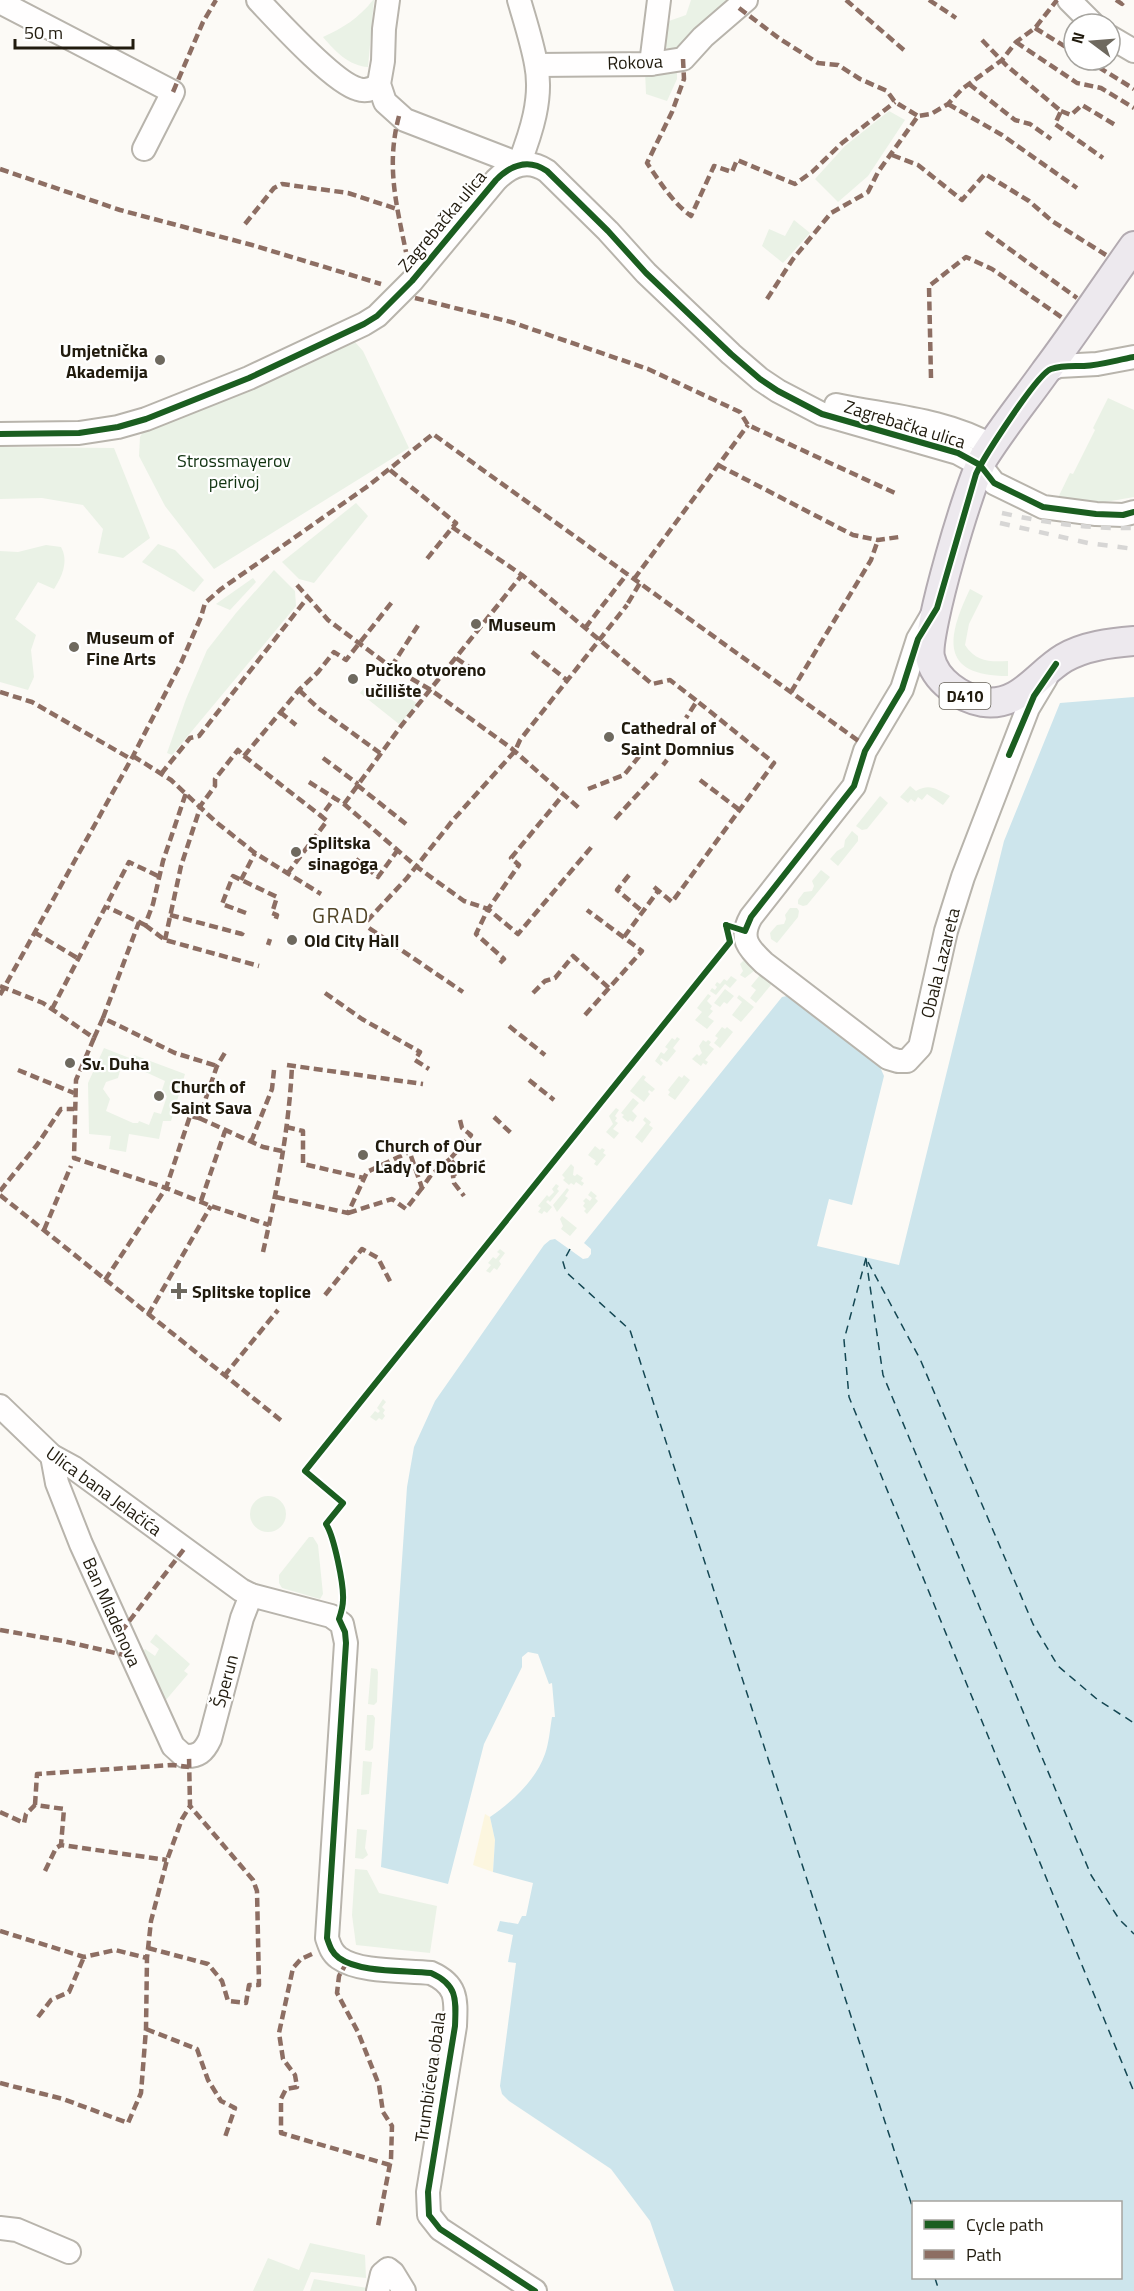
<svg xmlns="http://www.w3.org/2000/svg" width="1134" height="2291" font-family="'Titillium Web',sans-serif">
	<style>
		.green { fill: #eaf2e6; fill-rule: evenodd }
		.sand { fill: #fcf6df }
		.water { fill: #cde5ec; fill-rule: evenodd }
		.lines { fill: none; stroke-linecap: round; stroke-linejoin: round }
		.ferry { stroke: #144753; stroke-width: 1.5; stroke-dasharray: 8 6; stroke-linecap: butt }
		.minor-casing { stroke: #b8b4ac; stroke-width: 26 }
		.major-casing { stroke: #b3abb1; stroke-width: 32 }
		.minor { stroke: #fffefe; stroke-width: 22 }
		.major { stroke: #ede9ee; stroke-width: 28 }
		.rail { stroke: #d7d6d5; stroke-width: 4.5; stroke-dasharray: 10 10; stroke-linecap: butt }
		.quiet { stroke: #8d6e63; stroke-width: 4.5; stroke-dasharray: 9 4.5; stroke-linecap: butt }
		.cycleway-casing { stroke: #fff; stroke-width: 10 }
		.cycleway { stroke: #1b5e20; stroke-width: 6 }
		.poi-dot { fill: #6e695f; stroke: #fff; stroke-width: 2 }
		.labels { text-anchor: middle; dominant-baseline: central; stroke-width: 4.5; stroke-linejoin: round; paint-order: stroke }
		.shield { fill: #fff; stroke: #645f56; stroke-width: 1.5 }
		.shield-label { font-size: 16px; font-weight: bold; fill: #211b0e }
		.street-label { font-size: 18px; fill: #211b0e; stroke: #fff }
		.poi-label { font-size: 18px; font-weight: bold; fill: #211b0e; stroke: #fff; text-anchor: start }
		.park-label { font-size: 18px; fill: #123412; stroke: #fff }
		.quarter-label { font-size: 21px; letter-spacing: 1.5px; fill: #524527; stroke: #fff }
	</style>
	<rect width="100%" height="100%" fill="#fcfaf6"/>
	<g class="green">
		<path d="M373,0H374L368,67C349,66 335,51 323,37C343,28 359,18 373,0Z"/>
		<path d="M691,0H725L732,5L684,53L664,47L669,21L686,15Z"/>
		<path d="M677,67V79L667,101L646,94L645,70Z"/>
		<path d="M889,111L905,120L868,176L838,202L815,179L845,146Z"/>
		<path d="M794,220L810,233L783,263L762,246L769,229L785,236Z"/>
		<path d="M346,342H355L363,351L409,448L214,569L165,506L139,456L140,437L146,426Z"/>
		<path d="M1108,398L1134,410V497L1100,503L1055,504L1070,473L1073,474L1095,430L1093,428Z"/>
		<path d="M0,447L114,448L150,538L123,558L98,553L103,529L83,505L42,498L0,499Z"/>
		<path d="M356,503L368,516L314,583L299,579L282,562Z"/>
		<path d="M158,544L175,550L204,580L194,592L142,562Z"/>
		<path d="M46,545L61,547C69,561 62,577 54,589L38,582L15,619L36,635L31,650L34,677L28,690L0,682V551L18,552Z"/>
		<path d="M274,570L295,591L296,606L172,755L167,753L186,699L207,650L236,613Z"/>
		<path d="M253,578L256,582L230,610L216,604Z"/>
		<path d="M970,589L983,596L969,624L965,645C976,662 990,662 1008,661V676C939,676 947,637 970,589Z"/>
		<path d="M378,682L387,689L390,684L418,704L399,724L360,693L364,688L367,691L372,685L375,687Z"/>
		<path d="M910,786L916,791C929,783 937,789 950,796L943,805L927,794L922,800L918,797L915,802L911,799L908,803L900,797Z"/>
		<path d="M880,796L888,803L867,829L862,830L856,826Z"/>
		<path d="M852,831L858,836V841L838,866L830,859L837,851L844,847L845,840Z"/>
		<path d="M821,870L830,877L807,905L803,906L798,904V900L804,892L812,891L814,886L812,881Z"/>
		<path d="M790,908H797L799,911L798,917L777,943L771,939L770,933L777,925L784,924L786,919L785,915Z"/>
		<path d="M745,959L756,963L751,968L754,971L745,978L740,975L743,971L740,964Z"/>
		<path d="M767,972L776,979L756,1003L750,998L756,990L751,986L760,975L762,977Z"/>
		<path d="M731,976L737,980L730,988L725,984L716,995L710,991L712,988L715,990L717,987L715,985L717,982L720,984L724,979L727,981Z"/>
		<path d="M725,989L734,996L727,1004L724,1002L720,1007L714,1003Z"/>
		<path d="M708,994L711,996L707,1001L712,1006L710,1009L713,1011L708,1017L714,1021L707,1029L695,1020L702,1012L697,1008Z"/>
		<path d="M739,995L754,1007L741,1022L732,1015L742,1002L737,998Z"/>
		<path d="M722,1027L725,1029L727,1027L733,1032L720,1048L714,1043L718,1038L715,1036Z"/>
		<path d="M677,1037L680,1039L673,1048L676,1051L667,1062L661,1058L660,1060L663,1063L661,1066L655,1061L661,1052L664,1054L668,1049L665,1047L672,1038L675,1040Z"/>
		<path d="M703,1040L706,1042L708,1040L711,1042L709,1045L714,1049L705,1060L708,1062L706,1065L703,1063L701,1066L692,1059L697,1054L699,1056L702,1053L699,1046Z"/>
		<path d="M104,1048L132,1059L134,1055L185,1074L171,1121H163L159,1139L129,1134L126,1152L109,1149L111,1136L89,1134L88,1083ZM121,1067L134,1071L139,1069L165,1081L161,1093L167,1096L161,1114L154,1112L149,1125L139,1121L138,1123H133L106,1111L110,1099L103,1089L106,1082L118,1078Z"/>
		<path d="M643,1075L646,1077L644,1080L655,1089L652,1092L649,1090L648,1092L650,1094L644,1102L630,1091Z"/>
		<path d="M684,1075L690,1080L675,1100L668,1095L670,1092L668,1090L679,1076L682,1078Z"/>
		<path d="M633,1098L639,1103L632,1111L637,1116L633,1122L630,1120L628,1122L622,1117L624,1115L621,1113Z"/>
		<path d="M616,1108L619,1110L615,1116L617,1118L615,1121L618,1123L613,1129L619,1133L614,1139L606,1132L613,1124L609,1116Z"/>
		<path d="M645,1117L651,1122L649,1125L653,1128L642,1143L635,1137L646,1123L643,1120Z"/>
		<path d="M595,1146L600,1150L602,1148L605,1150L603,1153L606,1155L597,1166L594,1164L596,1161L588,1155Z"/>
		<path d="M571,1164L574,1167L573,1175L575,1176L577,1174L583,1178L581,1181L584,1183L582,1186L576,1182L574,1185L571,1183L569,1185L563,1180L565,1178L562,1175Z"/>
		<path d="M556,1184L559,1186L557,1189L559,1191L550,1202L548,1200L546,1202L552,1207L547,1213L544,1211L542,1214L538,1212L541,1208L538,1206L547,1195L549,1197L554,1192L552,1189Z"/>
		<path d="M567,1188L569,1190L565,1196L568,1198L557,1212L553,1205Z"/>
		<path d="M591,1191L597,1196L595,1198L598,1201L587,1214L584,1211L586,1209L583,1206L585,1203L583,1201L586,1198L590,1201L592,1198L588,1195Z"/>
		<path d="M562,1216L577,1228L570,1236L561,1229L563,1226L560,1219Z"/>
		<path d="M500,1249L505,1253L499,1261L501,1264L497,1270L494,1268L490,1273L486,1271L491,1265L488,1263L493,1257L496,1259L500,1254L497,1252Z"/>
		<path d="M383,1399L386,1402L382,1407L385,1410L383,1413L385,1416L382,1420L379,1418L376,1421L370,1417L375,1411L378,1413L380,1411L377,1408Z"/>
		<circle cx="268" cy="1514" r="18"/>
		<path d="M309,1537H313L318,1545L323,1594L320,1599L282,1588L279,1583V1575Z"/>
		<path d="M156,1634L190,1664L184,1671L188,1674L165,1701L140,1655L145,1649L155,1656L159,1649L150,1642Z"/>
		<path d="M371,1668L377,1669L378,1672L377,1702L374,1705L368,1704Z"/>
		<path d="M367,1715H373L375,1718L373,1748L370,1751L365,1750Z"/>
		<path d="M363,1761L372,1762L369,1794L361,1795Z"/>
		<path d="M357,1829L367,1830L365,1848L368,1855L363,1859L355,1858Z"/>
		<path d="M355,1869L367,1870L379,1893L437,1906L430,1953L356,1945L352,1915Z"/>
		<path d="M310,2243L365,2255L366,2278L311,2272L303,2291H253L268,2258L299,2270Z"/>
		<path d="M314,2279L373,2289V2291H310Z"/>
	</g>
	<path class="sand" d="M485,1814L490,1817L495,1840L493,1872L473,1865Z"/>
	<path class="water" d="M1134,697V2291H674L650,2221L611,2169L509,2101L502,2094L500,2086L516,1963L508,1962L513,1935L497,1931L500,1921L518,1924L522,1916H526L533,1883L493,1872L495,1840L490,1817C512,1802 536,1780 545,1754C549,1743 550,1729 552,1717H555L552,1683L549,1684L538,1654L528,1652L522,1657V1667L484,1744L448,1884L381,1867L407,1487L414,1447L435,1401L544,1245L550,1240L555,1239L583,1259L588,1258L591,1254V1249L584,1243L782,997L787,996L880,1067L884,1076L852,1205L829,1199L817,1246L899,1265L1004,841L1060,703ZM914,2202H1120V2278H914Z"/>
	<g class="lines">
		<g class="ferry">
			<path d="M570,1249L563,1262L566,1272L630,1330L914,2212"/>
			<path d="M866,1258L844,1340L849,1397L1134,2092"/>
			<path d="M866,1259L883,1375L1091,1875L1119,1919L1134,1934"/>
			<path d="M868,1262L920,1359L1033,1624L1058,1666L1098,1700L1134,1723"/>
			<path d="M935,2278L939,2291"/>
		</g>
		<defs>
			<g id="minor">
				<path d="M258,0C277,20 334,83 358,89C366,92 373,89 379,84"/>
				<path d="M388,0L384,29L383,61L379,84L385,102L405,120L519,164"/>
				<path d="M1069,0L1093,24"/>
				<path d="M0,2L173,92L144,149"/>
				<path d="M1110,37L1134,51"/>
				<path d="M651,64L659,0"/>
				<path d="M537,65L651,64L683,59L703,37L746,0"/>
				<path d="M519,164C531,133 543,98 536,64C532,42 525,21 519,0"/>
				<path d="M1046,371L1059,366L1097,364L1134,357"/>
				<path d="M836,405C888,416 945,419 992,446"/>
				<path d="M0,434L79,433L118,427L146,419L249,378L364,324L377,316L412,281L496,180C511,165 528,158 547,171L608,231L646,273L731,354L760,379L778,391L822,414L958,453L980,465L994,483L1043,507L1096,514L1123,515L1134,512"/>
				<path d="M931,617L918,639L902,689L865,751L854,786L751,917C739,938 748,948 764,963L888,1058L898,1061H907L920,1047L946,931L963,877L1028,708L1046,678"/>
				<path d="M0,1406L52,1456L74,1468L241,1590L251,1595L331,1616L342,1624L346,1643L327,1938C330,1947 332,1953 339,1958C360,1973 405,1970 431,1973C458,1985 456,2000 455,2026L428,2192L429,2215L440,2229L535,2291"/>
				<path d="M52,1456L57,1483L81,1544L173,1746L184,1756C198,1757 204,1752 210,1739L242,1618L251,1595"/>
				<path d="M0,2228L17,2230L69,2252"/>
				<path d="M378,2291L382,2274L388,2269L393,2273L404,2291"/>
			</g>
			<path id="major" d="M1134,246C1104,288 1076,331 1045,372C1025,400 1003,427 984,457C970,481 925,633 930,657C935,681 961,698 983,702C1020,707 1037,674 1064,658C1085,646 1110,643 1134,641"/>
		</defs>
		<use href="#minor" class="minor-casing"/>
		<use href="#major" class="major-casing"/>
		<use href="#minor" class="minor"/>
		<use href="#major" class="major"/>
		<g class="rail">
			<path d="M1002,513C1046,523 1089,529 1134,528"/>
			<path d="M1000,523L1088,543L1134,549"/>
		</g>
		<g class="quiet">
			<path d="M846,0L905,51"/>
			<path d="M929,0L956,18"/>
			<path d="M1116,0L1122,4L1125,0"/>
			<path d="M739,8L780,39L818,63L838,65L860,79L887,91L895,102L918,116"/>
			<path d="M1035,28L1074,52"/>
			<path d="M982,40L1007,66L1061,111L1055,124L1103,158"/>
			<path d="M1016,42L1077,83L1101,88L1134,108"/>
			<path d="M683,59L684,79L672,112L647,163C660,182 672,202 691,216L714,166L732,172L737,160L795,184L812,172L842,143L895,102"/>
			<path d="M1087,60L1134,89"/>
			<path d="M969,84L1015,120L1030,124L1051,139"/>
			<path d="M173,92L203,22L216,0"/>
			<path d="M948,104L1002,135L1077,188"/>
			<path d="M1061,111L1071,115L1082,105L1117,126"/>
			<path d="M399,116C386,165 396,203 406,252"/>
			<path d="M892,155L918,165L962,200L985,174L1029,201L1052,221L1106,255"/>
			<path d="M0,169L120,210L252,245L381,284"/>
			<path d="M245,224L274,188L282,184L348,193L397,209"/>
			<path d="M986,232L1077,298"/>
			<path d="M415,298L511,322L648,369L740,412L748,425L897,494"/>
			<path d="M767,299L793,259L831,213L868,192L878,172L918,116L931,114L948,104L962,89L1002,60L1016,42L1035,28L1057,0"/>
			<path d="M931,378L929,286L966,257L992,269L1064,319"/>
			<path d="M718,465L853,535L878,540L899,537"/>
			<path d="M390,470L456,523L426,560"/>
			<path d="M452,527L522,575L652,684L670,680L697,701L686,718"/>
			<path d="M634,579L748,425"/>
			<path d="M297,585L328,620L391,667L431,690L511,748L579,808"/>
			<path d="M628,603L640,583"/>
			<path d="M585,628L627,574"/>
			<path d="M532,652L568,681"/>
			<path d="M456,658L478,673"/>
			<path d="M391,667L419,624"/>
			<path d="M299,690L318,708L380,753"/>
			<path d="M0,692L32,702L131,759"/>
			<path d="M791,692L871,560L878,540"/>
			<path d="M280,712L296,725"/>
			<path d="M133,756L171,780L216,822L255,853L321,894"/>
			<path d="M244,756L321,816"/>
			<path d="M323,758L358,784"/>
			<path d="M663,765L667,760"/>
			<path d="M161,774L190,738L199,736L308,597"/>
			<path d="M700,780L741,811"/>
			<path d="M309,782L344,804L417,867L464,901L488,909L518,934L594,844"/>
			<path d="M357,785L406,824"/>
			<path d="M588,789L624,775L645,749"/>
			<path d="M344,804L401,726L522,575"/>
			<path d="M615,819L657,773"/>
			<path d="M356,859L378,877L397,851"/>
			<path d="M287,874L327,821L321,816L334,799"/>
			<path d="M629,875L617,890L642,911"/>
			<path d="M241,880L255,853"/>
			<path d="M654,887L672,902L774,763L697,701"/>
			<path d="M246,913L222,904L233,876L277,897L272,913L277,915L275,921"/>
			<path d="M170,915L242,934L243,932"/>
			<path d="M367,921L407,878L453,820L515,751L520,740L627,605"/>
			<path d="M139,922L145,925L153,904L163,861L186,793"/>
			<path d="M145,925L165,940L259,966"/>
			<path d="M369,928L463,992"/>
			<path d="M34,932L79,959"/>
			<path d="M624,937L658,891"/>
			<path d="M165,940L181,866L201,805L215,786V779L238,750L244,756L299,690L318,672L334,652L346,660L392,602"/>
			<path d="M268,945L270,939"/>
			<path d="M500,963L504,959L476,934L488,909L519,865L511,858L563,795"/>
			<path d="M0,986L43,1003L94,1038L103,1018L175,1053L217,1066"/>
			<path d="M325,993L362,1019L420,1052L415,1060L429,1069"/>
			<path d="M533,993L545,981L555,978L573,956L609,988"/>
			<path d="M0,995L133,756L181,663L201,617L205,603L221,589L368,486L433,434L860,742"/>
			<path d="M52,1009L129,862L160,877"/>
			<path d="M585,1015L642,951L587,910"/>
			<path d="M103,1018L139,922L107,907"/>
			<path d="M509,1026L545,1055"/>
			<path d="M94,1038L76,1080L74,1158L166,1188L211,1206L269,1225"/>
			<path d="M287,1065L423,1084"/>
			<path d="M18,1070L74,1093"/>
			<path d="M529,1080L554,1100"/>
			<path d="M494,1117L513,1135"/>
			<path d="M199,1118L263,1147L282,1151"/>
			<path d="M460,1120L462,1128L471,1135L450,1159L459,1170L453,1176L454,1183L464,1196"/>
			<path d="M286,1127L303,1131V1164L364,1178"/>
			<path d="M251,1142L272,1089L274,1070"/>
			<path d="M411,1156L422,1188L431,1175L450,1159"/>
			<path d="M0,1191L37,1145L61,1109H74"/>
			<path d="M0,1195L283,1422"/>
			<path d="M276,1197L348,1213L367,1172L407,1153"/>
			<path d="M201,1201L225,1131"/>
			<path d="M348,1213L392,1199L406,1209L422,1188"/>
			<path d="M44,1230L71,1166"/>
			<path d="M263,1252C277,1190 289,1129 292,1066"/>
			<path d="M105,1280L166,1188L190,1116L199,1118L217,1066L226,1051"/>
			<path d="M325,1295L362,1249L378,1258L392,1285"/>
			<path d="M148,1315L211,1206"/>
			<path d="M224,1376L278,1310"/>
			<path d="M0,1630L63,1641L133,1657"/>
			<path d="M121,1632L184,1549"/>
			<path d="M35,1805L37,1774L172,1765L189,1767"/>
			<path d="M0,1812L24,1823L26,1814L35,1805L64,1809L61,1845L167,1860"/>
			<path d="M45,1871L56,1848L61,1845"/>
			<path d="M0,1931L84,1957L115,1950L147,1958"/>
			<path d="M148,1948L208,1964L222,1981L228,2001L246,2003L249,1985H259L257,1891L253,1880L190,1806"/>
			<path d="M312,1954L301,1959L293,1968L279,2033L283,2059L295,2075L297,2087L286,2089L281,2099V2133L390,2165"/>
			<path d="M347,1962L339,1976L337,1993L358,2032L379,2085L383,2112L392,2126L391,2159L378,2226"/>
			<path d="M38,2017L51,2000L69,1992L84,1957"/>
			<path d="M146,2029L197,2049L208,2080L221,2101L235,2108L224,2140"/>
			<path d="M0,2083L63,2099L128,2123L141,2093L146,2029L147,1958L151,1921L167,1860L182,1819L190,1806L189,1756"/>
		</g>
		<defs>
			<g id="cycleway">
				<path d="M0,434L79,433L118,427L146,419L249,378L364,324L377,316L412,281L496,180C511,165 528,158 547,171L608,231L646,273L731,354L760,379L778,391L822,414L958,453L980,465L994,483L1043,507L1096,514L1123,515L1134,512"/>
				<path d="M1009,755L1034,696L1056,664"/>
				<path d="M726,925L745,931L751,917L854,786L865,751L902,689L918,639L937,608L976,474C984,457 1037,374 1051,369C1062,365 1073,366 1084,366C1101,365 1117,360 1134,357"/>
				<path d="M535,2291L440,2229L429,2215L428,2192L455,2026C456,2000 458,1985 431,1973C405,1970 360,1973 339,1958C332,1953 330,1947 327,1938L346,1643L345,1632L339,1619C341,1613 343,1607 343,1600C344,1585 334,1536 326,1524L343,1503L305,1471L730,942L726,925"/>
			</g>
		</defs>
		<use href="#cycleway" class="cycleway-casing"/>
		<use href="#cycleway" class="cycleway"/>
	</g>
	<g class="poi-dot">
		<circle cx="160" cy="360" r="6"/>
		<circle cx="476" cy="624" r="6"/>
		<circle cx="74" cy="647" r="6"/>
		<circle cx="353" cy="679" r="6"/>
		<circle cx="609" cy="737" r="6"/>
		<circle cx="296" cy="852" r="6"/>
		<circle cx="292" cy="940" r="6"/>
		<circle cx="70" cy="1063" r="6"/>
		<circle cx="159" cy="1096" r="6"/>
		<circle cx="363" cy="1155" r="6"/>
		<path d="M176 1282h6v6h6v6h-6v6h-6v-6h-6v-6h6z"/>
	</g>
	<g class="labels">
		<rect class="shield" x="939.5" y="683" width="51" height="26" rx="4.5"/>
		<g class="shield-label">
			<text x="965" y="696">D410</text>
		</g>
		<g class="street-label">
			<text transform="translate(635 62) rotate(-2)">Rokova</text>
			<text transform="translate(442 221) rotate(-50)">Zagrebačka ulica</text>
			<text transform="translate(905 424) rotate(17)">Zagrebačka ulica</text>
			<text transform="translate(940 963) rotate(-76)">Obala Lazareta</text>
			<text transform="translate(104 1491) rotate(36)">Ulica bana Jelačića</text>
			<text transform="translate(112 1612) rotate(66)">Ban Mladenova</text>
			<text transform="translate(225 1681) rotate(-75)">Šperun</text>
			<text transform="translate(430 2077) rotate(-82)">Trumbićeva obala</text>
		</g>
		<g class="poi-label">
			<text x="148" y="350" text-anchor="end">Umjetnička<tspan x="148" dy="21">Akademija</tspan></text>
			<text x="488" y="624">Museum</text>
			<text x="86" y="637">Museum of<tspan x="86" dy="21">Fine Arts</tspan></text>
			<text x="365" y="669">Pučko otvoreno<tspan x="365" dy="21">učilište</tspan></text>
			<text x="621" y="727">Cathedral of<tspan x="621" dy="21">Saint Domnius</tspan></text>
			<text x="308" y="842">Splitska<tspan x="308" dy="21">sinagoga</tspan></text>
			<text x="304" y="940">Old City Hall</text>
			<text x="82" y="1063">Sv. Duha</text>
			<text x="171" y="1086">Church of<tspan x="171" dy="21">Saint Sava</tspan></text>
			<text x="375" y="1145">Church of Our<tspan x="375" dy="21">Lady of Dobrić</tspan></text>
			<text x="192" y="1291">Splitske toplice</text>
		</g>
		<g class="park-label">
			<text x="234" y="460">Strossmayerov<tspan x="234" dy="21">perivoj</tspan></text>
		</g>
		<g class="quarter-label">
			<text x="341" y="915">GRAD</text>
		</g>
	</g>
	<rect x="912" y="2201" width="210" height="78" fill="#ffffff" stroke="#a6a49f" stroke-width="1.5"/>
	<rect x="924" y="2220" width="30" height="9" fill="#1b5e20" stroke="#a6a49f" stroke-width="1.5"/>
	<text x="966" y="2231" font-size="18" fill="#211b0e">Cycle path</text>
	<rect x="924" y="2250" width="30" height="9" fill="#8d6e63" stroke="#a6a49f" stroke-width="1.5"/>
	<text x="966" y="2261" font-size="18" fill="#211b0e">Path</text>
	<g transform="translate(1092 42) rotate(286)"><circle r="28" fill="#ffffff" stroke="#a6a49f" stroke-width="1.5"/>
	<path d="M0-4.5L10 22L0 15L-10 22Z" fill="#6e695f"/>
	<text y="-9" font-size="16" font-weight="bold" text-anchor="middle" fill="#211b0e">N</text>
	</g>
	<path d="M15 39v9h118v-9" fill="none" stroke="#211b0e" stroke-width="3"/>
	<text x="24" y="39" font-size="18" fill="#211b0e" stroke="#ffffff" stroke-width="4.5" paint-order="stroke">50 m</text>
</svg>
